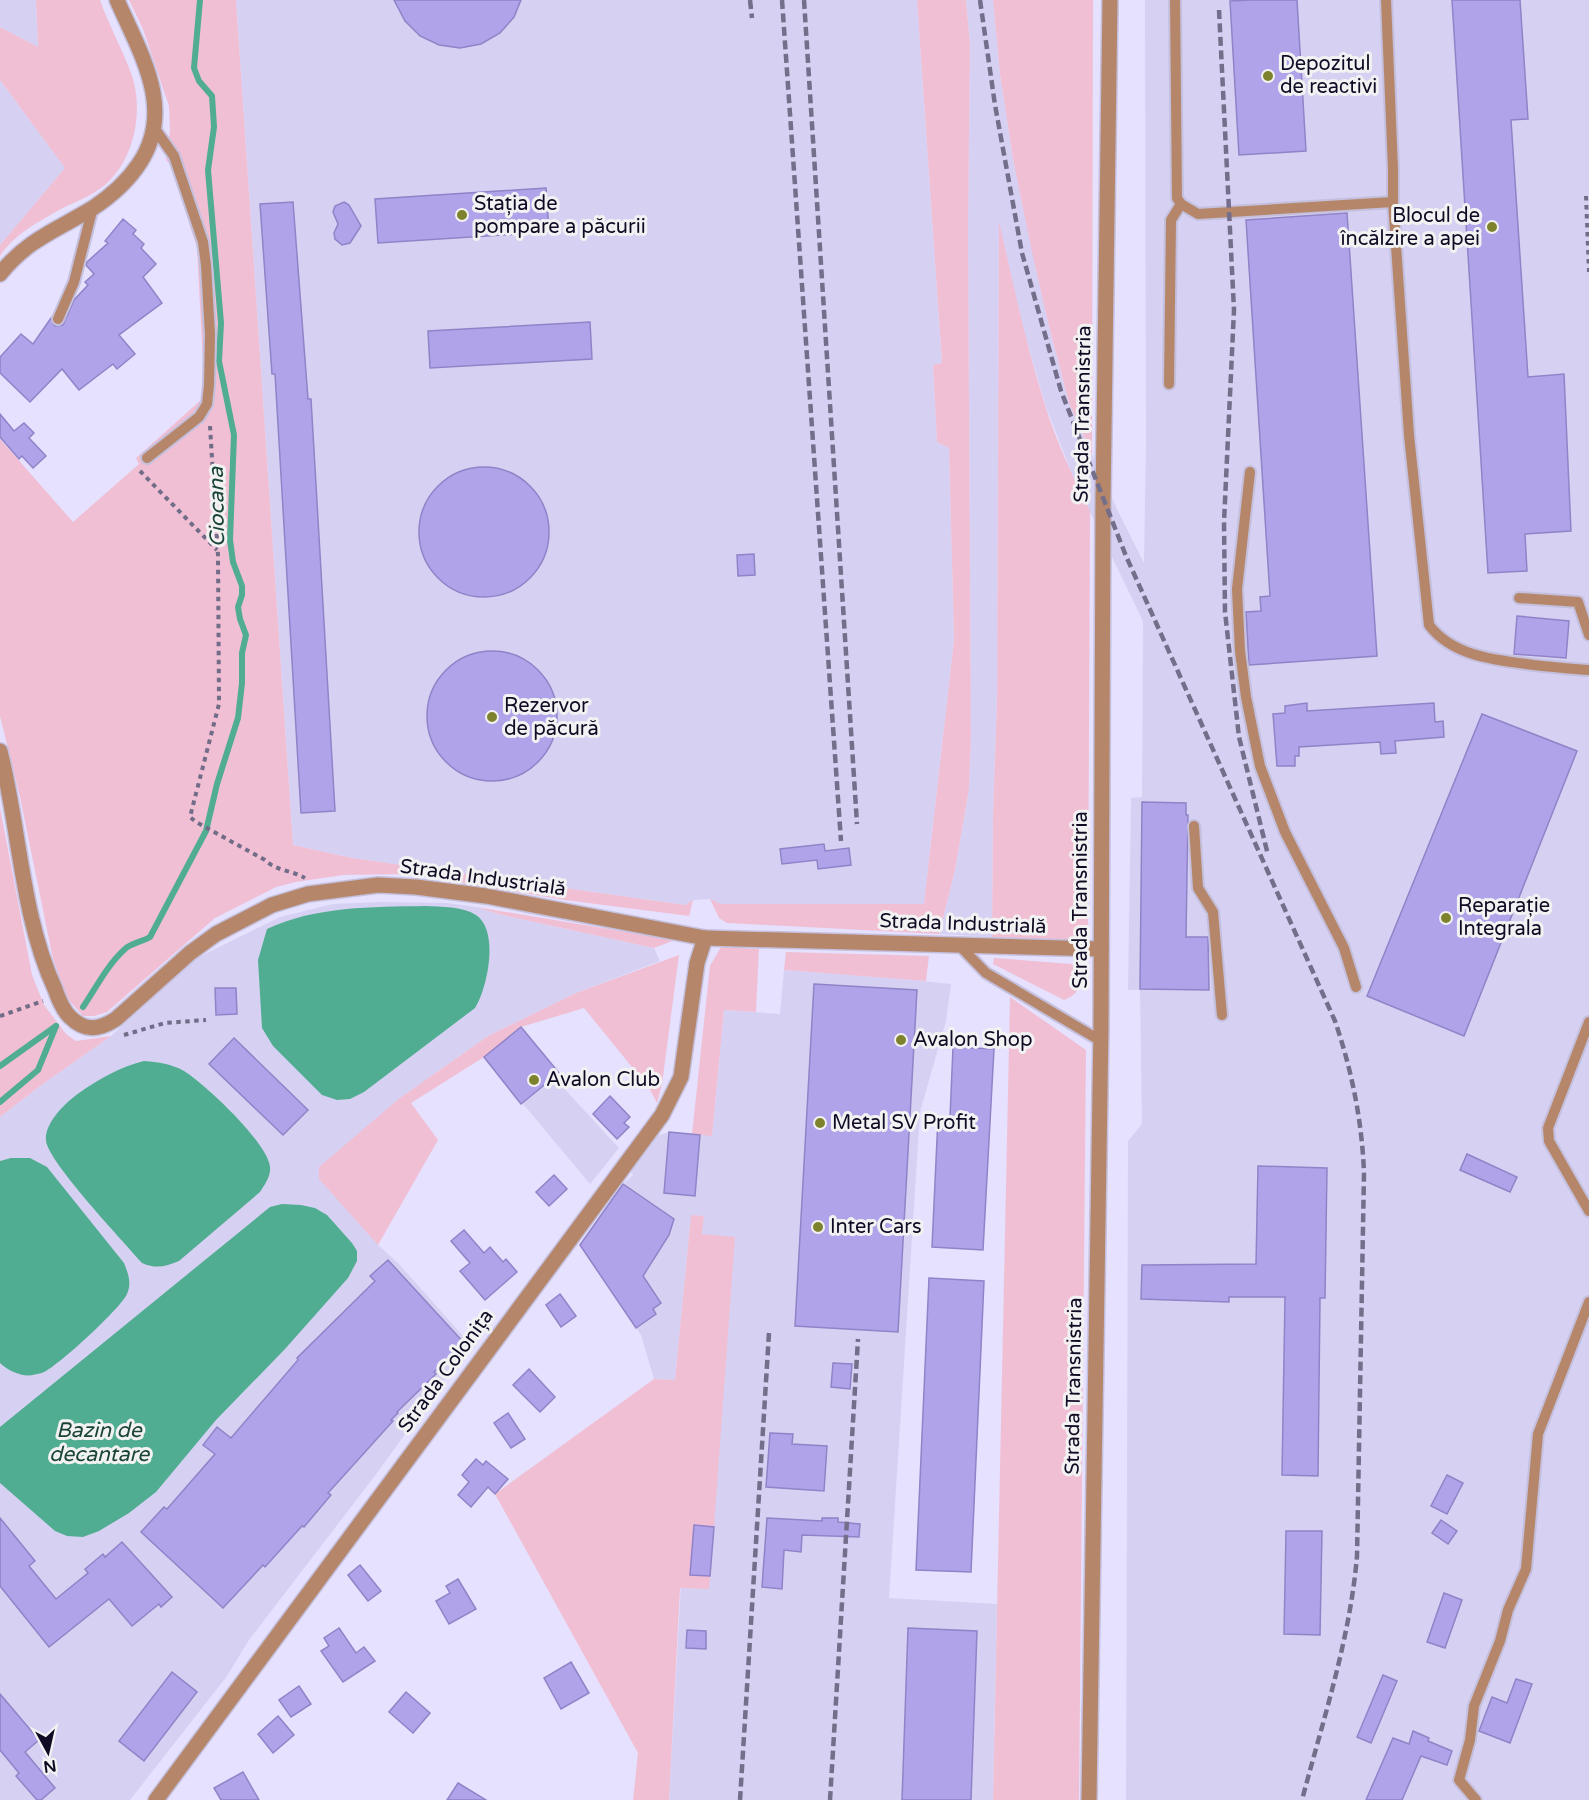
<svg xmlns="http://www.w3.org/2000/svg" width="1589" height="1800" font-family="'Varela Round',sans-serif">
	<style>
		.built { fill: #d6d1f2 }
		.green { fill: #f1bfd4 }
		.water { fill: #51ad92 }
		.lines { fill: none; stroke-linecap: round; stroke-linejoin: round }
		.stream { stroke: #51ad92; stroke-width: 6 }
		.building { fill: #b0a3ea; stroke: #9083c7; stroke-width: 1.5 }
		.service-casing { stroke: #c3bfdc; stroke-width: 14 }
		.minor-casing { stroke: #c3bfdc; stroke-width: 18 }
		.tertiary-casing { stroke: #c3bfdc; stroke-width: 18 }
		.path { stroke: #716c87; stroke-width: 4; stroke-dasharray: 4.5 4.5; stroke-linecap: butt }
		.service { stroke: #b6866a; stroke-width: 10 }
		.minor { stroke: #b6866a; stroke-width: 15 }
		.tertiary { stroke: #b6866a; stroke-width: 15 }
		.rail { stroke: #746e8a; stroke-width: 4.5; stroke-dasharray: 9 4.5; stroke-linecap: butt }
		.poi-dot { fill: #7e822d; stroke: #f2f2f2; stroke-width: 2 }
		.labels { text-anchor: middle; dominant-baseline: central; stroke-width: 6; stroke-linejoin: round; paint-order: stroke }
		.poi-label { font-size: 20px; fill: #110a24; stroke: #f2f2f2; text-anchor: start }
		.street-label { font-size: 20px; fill: #110a24; stroke: #f2f2f2 }
		.water-label { font-size: 21px; font-style: italic; fill: #1a4438; stroke: #f2f2f2 }
	</style>
	<rect width="100%" height="100%" fill="#e5e1ff"/>
	<g class="built">
		<path d="M0,0H36L38,47L0,27Z"/>
		<path d="M236,0H917L942,363L933,365L937,442L949,448L954,640L924,904H720L709,899L694,900L685,905L352,858L293,845Z"/>
		<path d="M966,0H993L1000,74L1013,159L1048,322L1069,403L1117,509L1144,563L1146,446L1145,0H1589V1800H1126L1128,1141L1142,1124L1140,990H1128L1131,798L1142,797L1143,621L1074,479L1046,407L1022,325L999,225L997,698L993,814L992,937L939,934L955,870L969,789L971,738L968,229L970,45Z"/>
		<path d="M0,80L65,168L0,245Z"/>
		<path d="M380,902L447,903L476,907L498,914L654,948L660,961L576,993L488,1036L400,1098L378,1245L399,1264L470,1344L377,1473L249,1640L227,1676L130,1800H0V1117L40,1086L111,1036L195,959L280,917L333,904Z"/>
		<path d="M784,970L903,979L951,984L946,1021L920,1112L889,1598L997,1604L993,1800H669L699,1260L704,1216H691L675,1380L654,1379L641,1335L580,1245L623,1184L633,1175L630,1170L656,1136L669,1132L712,1135L724,1010L780,1014Z"/>
		<path d="M521,1027L563,1078L559,1083L619,1148L590,1184L484,1057Z"/>
	</g>
	<g class="green">
		<path d="M36,0H100C109,26 123,50 132,76C144,112 134,160 105,185C93,195 75,202 61,209C40,221 13,235 0,256V245L65,168L0,80V27L38,47Z"/>
		<path d="M129,0H236L293,845L352,858L685,905L693,900L689,916L565,900L407,874L343,875L296,882L276,887L215,918L107,1012L94,1016H83L67,998L53,959L20,797L0,716V439L73,522L139,464L136,458L202,399L204,382L197,248L171,165L166,160L170,131L169,106L143,29Z"/>
		<path d="M917,0H966L970,45L968,229L971,737L969,789L955,870L939,934L727,923L719,918L710,899L721,904H924L954,640L949,448L937,442L933,365L942,363Z"/>
		<path d="M993,0H1093L1092,455L1069,403L1048,322L1032,252L1013,159L1000,74Z"/>
		<path d="M999,221C1013,283 1026,345 1045,405C1056,441 1073,477 1090,511L1088,941L992,937L993,814L997,698Z"/>
		<path d="M0,808L32,975L44,1005L66,1034L76,1041L111,1036L40,1086L0,1117Z"/>
		<path d="M476,907L675,940L654,948L498,914Z"/>
		<path d="M721,947L759,949L756,1012L724,1010L712,1136L692,1134L710,966Z"/>
		<path d="M786,952L929,956L926,981L784,970Z"/>
		<path d="M679,955L662,1084L657,1103L649,1088L584,1008L521,1027L484,1057L411,1103L438,1140L378,1245L319,1179V1167L400,1098L488,1036L576,993Z"/>
		<path d="M994,958L1072,964C1084,978 1083,993 1064,1000L993,964Z"/>
		<path d="M1010,997L1086,1050L1079,1800H993Z"/>
		<path d="M691,1215L704,1216L702,1234L735,1237L714,1527L695,1525L691,1575L710,1576L709,1589L680,1588L669,1800H633L638,1753L495,1494L654,1379L675,1380Z"/>
	</g>
	<g class="water">
		<path d="M425,906C441,907 462,906 476,915C500,931 487,989 475,1008L364,1092L350,1099L337,1100L322,1095L273,1046L262,1028L258,960L267,929C316,906 372,907 425,906Z"/>
		<path d="M144,1061C158,1062 172,1064 184,1071C205,1084 268,1143 270,1167C271,1176 265,1184 260,1192L179,1261C165,1267 156,1269 142,1263C124,1242 49,1163 46,1141C44,1123 66,1102 79,1093C99,1079 120,1067 144,1061Z"/>
		<path d="M11,1158H30L47,1167L124,1263C128,1273 132,1283 127,1294C120,1309 62,1362 46,1371C43,1373 37,1374 33,1375C22,1377 8,1371 0,1363V1161Z"/>
		<path d="M282,1204L301,1205L315,1208L327,1215L352,1243L357,1251V1261L348,1278L285,1349L216,1420L156,1492L129,1513L99,1531L83,1537L67,1536L55,1531L0,1483V1427L270,1207Z"/>
	</g>
	<g class="lines">
		<g class="stream">
			<path d="M83,1007C96,988 107,965 125,949C131,943 142,942 150,937L206,831L217,784L238,718L242,683V653L246,635L240,619L238,607L242,595V586L233,562L230,540L234,435L219,361L221,323L208,170L214,127L212,96L199,81L194,68L200,0"/>
			<path d="M0,1066L56,1026"/>
			<path d="M0,1102L38,1070L56,1026"/>
		</g>
	</g>
	<g class="building">
		<path d="M394,0H521L514,17L500,33L481,44L460,48L439,45L420,36L405,21Z"/>
		<path d="M1252,0H1297L1306,151L1239,155L1230,1Z"/>
		<path d="M1452,0H1520L1528,119L1511,120L1528,377L1564,374L1571,531L1525,534L1527,571L1488,573Z"/>
		<path d="M546,188L549,232L378,243L375,199Z"/>
		<path d="M293,202L308,399H311L335,811L301,813L275,374H272L260,204Z"/>
		<path d="M344,202L349,205L361,226L350,243L342,245L335,239L334,233L338,224L333,212L335,206Z"/>
		<path d="M1347,213L1377,656L1249,665L1246,612L1261,611L1260,597L1270,596L1246,220Z"/>
		<path d="M123,219L136,230L133,234L144,244L141,248L156,264L143,277L162,303L119,335L135,354L117,369L113,364L79,390L62,369L30,402L0,373V357L21,334L33,344L51,318L55,326L63,325L74,300L88,285L85,282L94,274L86,265L87,262L108,243L105,241Z"/>
		<path d="M590,322L592,359L430,368L428,331Z"/>
		<path d="M0,414L14,431L24,423L34,433L29,438L46,456L33,468L22,456L19,459L0,437Z"/>
		<circle cx="484" cy="532" r="65"/>
		<path d="M754,554L755,575L738,576L737,555Z"/>
		<path d="M1517,616L1569,621L1566,658L1514,654Z"/>
		<circle cx="492" cy="716" r="65"/>
		<path d="M1307,703V711L1434,703L1435,722L1443,721L1444,737L1395,741L1396,753L1381,754L1380,742L1299,747V756H1295V766H1277L1273,714L1285,713V706Z"/>
		<path d="M1482,714L1577,751L1464,1036L1367,996Z"/>
		<path d="M1142,802L1186,803V815H1188L1186,937H1208L1209,990L1140,989Z"/>
		<path d="M824,844L825,851L849,848L851,865L818,869L817,860L782,864L780,849Z"/>
		<path d="M814,984L917,990L898,1332L795,1326Z"/>
		<path d="M215,988H236L237,1014L216,1015Z"/>
		<path d="M521,1027L559,1073L521,1104L484,1057Z"/>
		<path d="M234,1038L308,1110L283,1135L209,1064Z"/>
		<path d="M953,1047L994,1049L983,1250L932,1247L938,1118H950Z"/>
		<path d="M610,1096L630,1117L624,1123L629,1127L617,1139L593,1114Z"/>
		<path d="M669,1132L700,1135L695,1196L664,1193Z"/>
		<path d="M1467,1154L1517,1177L1510,1192L1460,1170Z"/>
		<path d="M1258,1166L1327,1168L1325,1298H1320L1318,1476L1282,1475L1285,1297H1229V1302L1141,1299L1142,1265L1256,1264Z"/>
		<path d="M554,1175L567,1189L549,1206L536,1192Z"/>
		<path d="M623,1184L674,1219L669,1235L643,1276L661,1303L653,1309L656,1314L636,1328L580,1245Z"/>
		<path d="M464,1230L484,1253L490,1247L503,1262L506,1259L517,1272L485,1300L460,1271L470,1263L451,1241Z"/>
		<path d="M388,1260L465,1344L434,1372L436,1374L397,1412L398,1413L391,1420L393,1421L328,1493L331,1495L304,1527L302,1526L265,1567L263,1565L223,1608L141,1532L164,1507L167,1509L215,1454L203,1445L217,1427L231,1438L298,1360L297,1358L375,1281L370,1276Z"/>
		<path d="M929,1278L984,1281L971,1572L916,1570Z"/>
		<path d="M560,1294L576,1316L561,1327L546,1305Z"/>
		<path d="M833,1363L852,1364L850,1389L831,1387Z"/>
		<path d="M529,1369L555,1397L540,1412L513,1385Z"/>
		<path d="M508,1413L525,1439L511,1448L494,1423Z"/>
		<path d="M770,1433L793,1434L792,1444L827,1446L824,1491L766,1487Z"/>
		<path d="M476,1459L483,1465L486,1461L508,1479L495,1494L488,1487L471,1507L458,1495L469,1482L462,1475Z"/>
		<path d="M1447,1475L1463,1483L1447,1514L1431,1506Z"/>
		<path d="M0,1518L35,1561L29,1566L56,1599L88,1573L85,1569L103,1554L105,1557L122,1542L172,1597L161,1607L159,1604L132,1626L109,1599L49,1647L0,1586Z"/>
		<path d="M767,1518L822,1521V1518H838V1522L860,1524L859,1537L802,1535L801,1552L784,1550L782,1589L762,1587Z"/>
		<path d="M1441,1520L1457,1531L1448,1544L1432,1533Z"/>
		<path d="M694,1525L714,1527L710,1576L690,1575Z"/>
		<path d="M1286,1531H1322L1320,1635L1284,1634Z"/>
		<path d="M360,1565L381,1591L368,1601L348,1575Z"/>
		<path d="M458,1579L476,1609L449,1624L436,1601L450,1593L446,1586Z"/>
		<path d="M1444,1593L1462,1600L1445,1648L1427,1642Z"/>
		<path d="M339,1628L356,1653L364,1647L375,1661L343,1682L321,1651L329,1646L324,1638Z"/>
		<path d="M908,1628L977,1631L971,1800H902Z"/>
		<path d="M687,1630L706,1631V1649L686,1648Z"/>
		<path d="M571,1662L589,1693L561,1709L544,1678Z"/>
		<path d="M172,1672L197,1692L144,1761L119,1741Z"/>
		<path d="M1383,1675L1397,1681L1371,1743L1357,1737Z"/>
		<path d="M1516,1679L1532,1684L1510,1743L1479,1731L1492,1697L1507,1703Z"/>
		<path d="M299,1686L311,1704L291,1717L279,1700Z"/>
		<path d="M406,1692L430,1713L413,1733L389,1712Z"/>
		<path d="M0,1694L39,1740L25,1752L55,1788L41,1800H37L16,1776L19,1773L0,1750Z"/>
		<path d="M278,1716L294,1735L273,1753L258,1734Z"/>
		<path d="M1413,1731L1429,1738L1428,1741L1452,1751L1447,1765L1421,1756L1402,1800H1366L1393,1738L1409,1744Z"/>
		<path d="M243,1772L259,1800H221L214,1788Z"/>
		<path d="M458,1783L486,1800H447Z"/>
	</g>
	<g class="lines">
		<defs>
			<g id="service">
				<path d="M1175,0L1177,198L1181,204L1198,214L1393,202"/>
				<path d="M1386,0L1393,169V202L1409,435L1429,625C1453,657 1497,660 1534,665C1552,667 1570,669 1589,670"/>
				<path d="M58,319L74,282L93,207"/>
				<path d="M1169,384L1171,220L1181,204"/>
				<path d="M147,458L199,417L207,404L209,385L210,335L206,265L203,242L174,156L155,129"/>
				<path d="M1250,472L1237,589L1240,651L1246,697L1260,766L1285,832L1344,948L1356,987"/>
				<path d="M1519,598L1578,602L1589,635"/>
				<path d="M1194,826L1198,888L1213,912L1222,1015"/>
				<path d="M959,945L986,973L1101,1041"/>
				<path d="M1589,1022L1548,1128L1549,1141L1589,1211"/>
				<path d="M1476,1800L1459,1780L1470,1740L1474,1706L1500,1641L1508,1610L1526,1569L1538,1434L1589,1302"/>
			</g>
			<path id="minor" d="M156,1800L662,1115L681,1077L697,963L705,938"/>
			<g id="tertiary">
				<path d="M0,274C28,239 57,230 93,208C111,196 127,182 139,164C176,109 140,53 117,0"/>
				<path d="M0,751C20,830 21,915 55,989C58,998 63,1010 70,1017C85,1032 99,1030 116,1019L190,953L216,934L272,905L308,894L378,885L416,887L486,896L705,938L1101,949"/>
				<path d="M1089,1800L1101,1027L1103,501L1110,0"/>
			</g>
		</defs>
		<use href="#service" class="service-casing"/>
		<use href="#minor" class="minor-casing"/>
		<use href="#tertiary" class="tertiary-casing"/>
		<g class="path">
			<path d="M1586,196L1589,272"/>
			<path d="M210,426L218,555L219,704L190,817L196,822L265,860C276,871 291,870 305,878"/>
			<path d="M140,471L217,550"/>
			<path d="M0,1016L43,1001"/>
			<path d="M124,1035L165,1023L206,1020"/>
		</g>
		<use href="#service" class="service"/>
		<use href="#minor" class="minor"/>
		<use href="#tertiary" class="tertiary"/>
		<g class="rail">
			<path d="M750,0L752,18"/>
			<path d="M782,0L841,841"/>
			<path d="M804,0L857,824"/>
			<path d="M980,0L995,105L1022,253L1061,391L1126,556L1335,1021C1352,1071 1362,1121 1364,1173L1357,1556C1350,1639 1323,1720 1302,1800"/>
			<path d="M1219,10L1234,310L1224,522L1225,612L1239,737L1268,855"/>
			<path d="M740,1800L769,1333"/>
			<path d="M830,1800L858,1339"/>
		</g>
	</g>
	<g class="poi-dot">
		<circle cx="1268" cy="76" r="6"/>
		<circle cx="462" cy="215" r="6"/>
		<circle cx="1492" cy="227" r="6"/>
		<circle cx="492" cy="717" r="6"/>
		<circle cx="1446" cy="918" r="6"/>
		<circle cx="901" cy="1040" r="6"/>
		<circle cx="534" cy="1080" r="6"/>
		<circle cx="820" cy="1123" r="6"/>
		<circle cx="818" cy="1227" r="6"/>
	</g>
	<g class="labels">
		<g class="poi-label">
			<text x="1280" y="64">Depozitul<tspan x="1280" dy="23">de reaсtivi</tspan></text>
			<text x="474" y="204">Stația de<tspan x="474" dy="23">pompare a păcurii</tspan></text>
			<text x="1480" y="216" text-anchor="end">Blocul de<tspan x="1480" dy="23">încălzire a apei</tspan></text>
			<text x="504" y="706">Rezervor<tspan x="504" dy="23">de păcură</tspan></text>
			<text x="1458" y="906">Reparație<tspan x="1458" dy="23">Integrala</tspan></text>
			<text x="913" y="1040">Avalon Shop</text>
			<text x="546" y="1080">Avalon Club</text>
			<text x="832" y="1123">Metal SV Profit</text>
			<text x="830" y="1227">Inter Cars</text>
		</g>
		<g class="street-label">
			<text transform="translate(1083 414) rotate(-89)">Strada Transnistria</text>
			<text transform="translate(483 878) rotate(8)">Strada Industrială</text>
			<text transform="translate(1081 900) rotate(-90)">Strada Transnistria</text>
			<text transform="translate(963 924) rotate(2)">Strada Industrială</text>
			<text transform="translate(446 1371) rotate(-54)">Strada Colonița</text>
			<text transform="translate(1074 1386) rotate(-89)">Strada Transnistria</text>
		</g>
		<g class="water-label">
			<text transform="translate(217 507) rotate(-91)">Ciocana</text>
			<text x="99" y="1430">Bazin de<tspan x="99" dy="24">decantare</tspan></text>
		</g>
	</g>
	<g transform="translate(48 1752) rotate(172)" stroke="#f2f2f2" stroke-width="4.5" paint-order="stroke">
	<path d="M0-4.5L10 22L0 15L-10 22Z" fill="#110a24"/>
	<text y="-9" font-size="16" font-weight="bold" text-anchor="middle" fill="#110a24">N</text>
	</g>
</svg>
